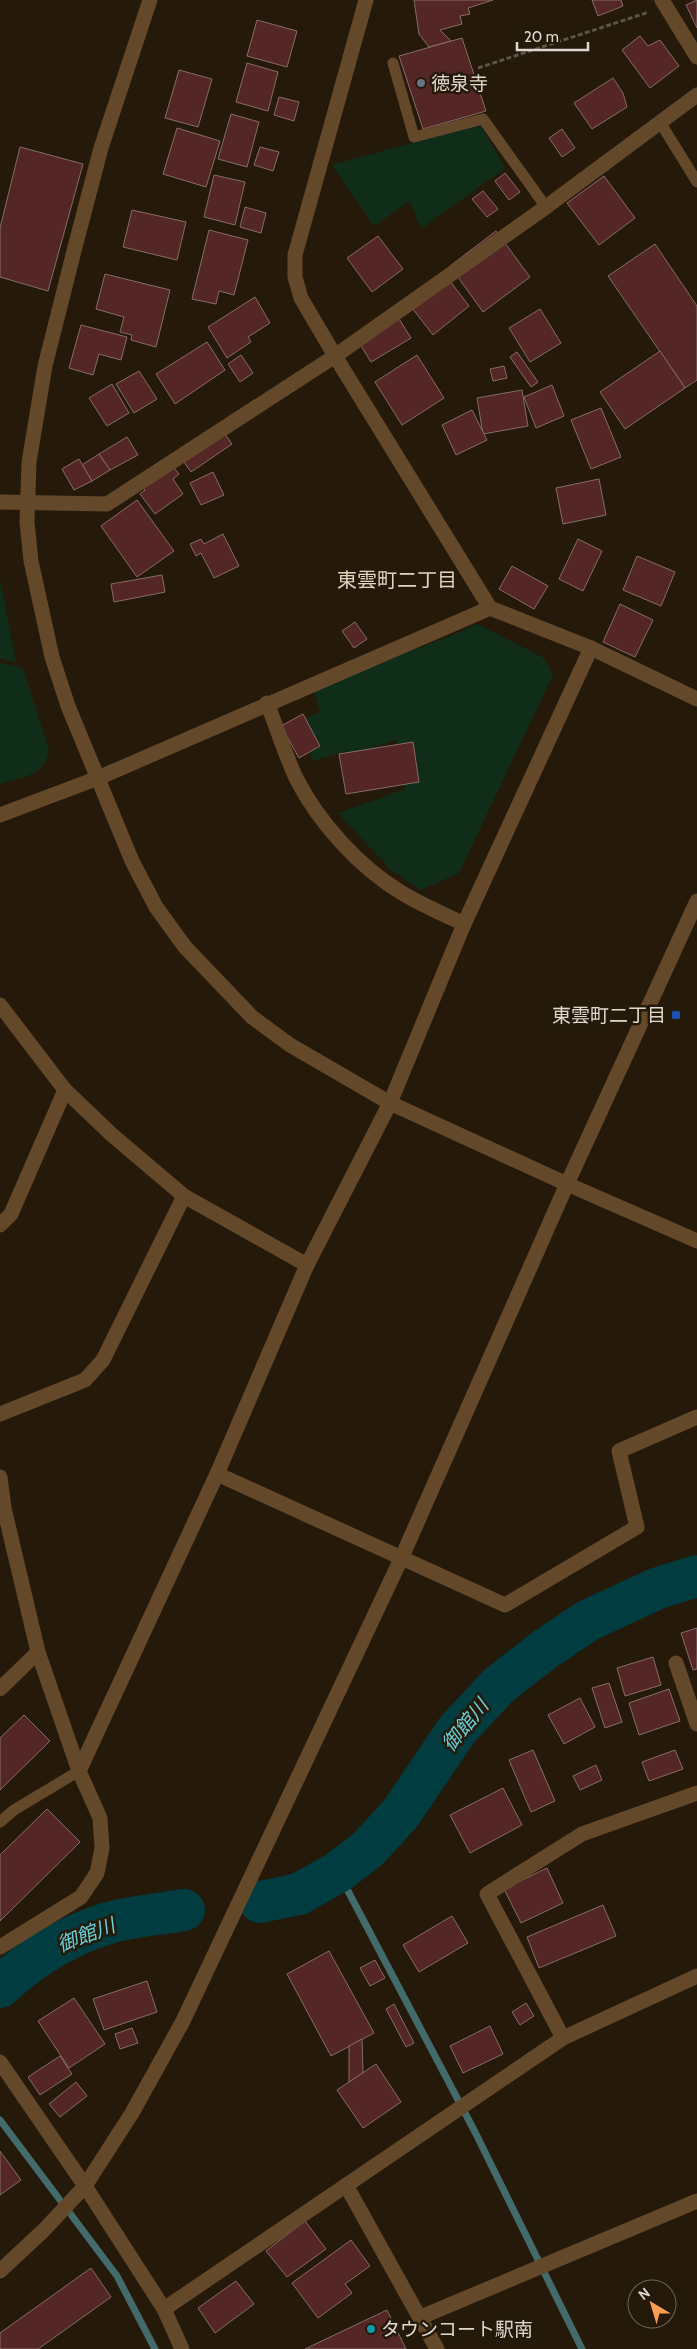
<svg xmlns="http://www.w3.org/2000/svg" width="697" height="2349" font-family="Cabin,'Noto Sans JP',sans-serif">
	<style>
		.green { fill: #102d1a }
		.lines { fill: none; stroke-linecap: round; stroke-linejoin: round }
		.stream { stroke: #446b6b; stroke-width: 7 }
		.river { stroke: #013c41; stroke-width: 42 }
		.building { fill: #542626; stroke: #866c6a }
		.path { stroke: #5e5445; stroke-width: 3; stroke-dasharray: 5 2.5; stroke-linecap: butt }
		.service { stroke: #63482a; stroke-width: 11 }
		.minor { stroke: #63482a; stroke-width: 15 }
		.tertiary { stroke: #63482a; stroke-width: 15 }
		.worship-dot { fill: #6b7280; stroke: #251a09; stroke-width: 2 }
		.transit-dot { fill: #1a4fb4; stroke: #251a09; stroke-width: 2 }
		.culture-dot { fill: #0f9aa8; stroke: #251a09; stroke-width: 2 }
		.labels { text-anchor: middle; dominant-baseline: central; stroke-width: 5; stroke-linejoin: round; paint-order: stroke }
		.poi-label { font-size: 19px; fill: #e0d8ce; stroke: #251a09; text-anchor: start }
		.neighbourhood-label { font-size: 20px; fill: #e4d4bf; stroke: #251a09 }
		.water-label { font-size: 20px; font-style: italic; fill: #67d1dd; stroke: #251a09 }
	</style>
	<rect width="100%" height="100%" fill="#251a09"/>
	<g class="green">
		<path d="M480,124L505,168L421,229L410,201L374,226L332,165Z"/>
		<path d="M0,580L16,662L0,658Z"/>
		<path d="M477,624L544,658L553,675L459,873L421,890L390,869L338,813L405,789L402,777L407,775L396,740L348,756L347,751L313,761L299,721L320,712L313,688L453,635Z"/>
		<path d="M0,663L23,668L49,750C45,777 23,776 0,784Z"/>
	</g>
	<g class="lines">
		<g class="stream">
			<path d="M338,1872L475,2132L582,2349"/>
			<path d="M0,2120L117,2276L155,2349"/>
		</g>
		<g class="river">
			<path d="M260,1902L299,1894L338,1872L368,1849L401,1813L457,1730L499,1685L544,1650L587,1621L658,1588L697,1576"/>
			<path d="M0,1987C32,1957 70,1934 112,1922C135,1916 161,1914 184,1910"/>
		</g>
	</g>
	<g class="building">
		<path d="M414,0H493L468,8L470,14L460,16L462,24L440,30L451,41L429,47L419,34Z"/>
		<path d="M592,0H621L623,6L598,16Z"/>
		<path d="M697,0V28L686,5Z"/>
		<path d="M257,20L297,31L287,67L247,56Z"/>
		<path d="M640,36L648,46L660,40L679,66L650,88L622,50Z"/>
		<path d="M462,38L486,111L423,129L399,56Z"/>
		<path d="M247,63L278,72L268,111L236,102Z"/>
		<path d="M179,70L212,79L198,127L165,118Z"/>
		<path d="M613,78L623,93L627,107L592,129L574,103Z"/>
		<path d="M279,97L299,102L294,121L274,115Z"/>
		<path d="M231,114L259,122L247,167L218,159Z"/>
		<path d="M177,128L220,141L206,187L163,174Z"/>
		<path d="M562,129L575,148L562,157L549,138Z"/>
		<path d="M20,147L83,164L48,291L0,277V228Z"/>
		<path d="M260,147L279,152L273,171L254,165Z"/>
		<path d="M505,173L520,192L509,200L495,181Z"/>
		<path d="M214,175L245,182L235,225L204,217Z"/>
		<path d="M604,176L635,218L599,245L567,203Z"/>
		<path d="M483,191L498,209L487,217L472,199Z"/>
		<path d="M245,207L266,213L261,233L240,227Z"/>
		<path d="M132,210L186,222L177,260L123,247Z"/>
		<path d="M209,230L248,240L234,295L219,291L216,304L192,299Z"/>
		<path d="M496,231L530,277L483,312L450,266Z"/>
		<path d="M378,236L403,269L372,292L347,258Z"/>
		<path d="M655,244L697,306V380L685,388L608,276Z"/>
		<path d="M443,272L469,306L433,335L406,300Z"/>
		<path d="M105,274L170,290L156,347L131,340L132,335L120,332L124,317L96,309Z"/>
		<path d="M255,297L270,323L248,337L251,342L227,358L208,327Z"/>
		<path d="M540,309L561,343L530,362L509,328Z"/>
		<path d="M394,311L411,338L371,362L355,336Z"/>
		<path d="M81,325L127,337L121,360L99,354L93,375L69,368Z"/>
		<path d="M207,342L225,370L175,404L156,374Z"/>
		<path d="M660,351L685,388L625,429L600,392Z"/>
		<path d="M517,352L538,382L531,387L510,357Z"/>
		<path d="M241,355L253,373L240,382L228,364Z"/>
		<path d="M417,355L444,398L402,425L375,382Z"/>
		<path d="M504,366L507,378L493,381L490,369Z"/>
		<path d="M139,371L157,399L134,413L116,384Z"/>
		<path d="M112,384L129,413L107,426L89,398Z"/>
		<path d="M552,385L564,416L536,428L524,397Z"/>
		<path d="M522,390L528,426L483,434L477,398Z"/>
		<path d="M601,408L621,457L591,469L571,420Z"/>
		<path d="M472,410L487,440L456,455L442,425Z"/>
		<path d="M219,426L232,444L191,472L179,455Z"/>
		<path d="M127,437L138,455L110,470L99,454Z"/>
		<path d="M99,454L110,470L92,481L82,465Z"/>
		<path d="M79,459L92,481L74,490L62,469Z"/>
		<path d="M171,464L179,474L173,479L183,494L155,514L140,494L145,490L142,486Z"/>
		<path d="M213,472L224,495L201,505L190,483Z"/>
		<path d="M599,479L606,515L563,524L556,488Z"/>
		<path d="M137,500L174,551L137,577L101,526Z"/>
		<path d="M223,534L239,566L214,578L201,553L196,556L190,544L201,539L204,544Z"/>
		<path d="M578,539L602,551L583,591L559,579Z"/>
		<path d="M637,556L675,572L661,606L623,590Z"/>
		<path d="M512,566L548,586L534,609L499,589Z"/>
		<path d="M162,575L165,592L114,602L111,584Z"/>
		<path d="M620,604L653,620L635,657L603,642Z"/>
		<path d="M355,622L367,639L354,648L342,631Z"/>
		<path d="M303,714L320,746L299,758L281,726Z"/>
		<path d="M413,742L419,782L346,794L339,754Z"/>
		<path d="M697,1628V1669L693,1670L681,1633Z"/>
		<path d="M653,1657L661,1685L625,1696L617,1668Z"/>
		<path d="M609,1683L622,1722L605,1728L592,1688Z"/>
		<path d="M669,1689L680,1721L639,1735L629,1703Z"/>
		<path d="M580,1698L595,1727L564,1744L548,1715Z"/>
		<path d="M24,1715L50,1741L0,1790V1738Z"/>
		<path d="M533,1750L555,1801L531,1812L509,1760Z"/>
		<path d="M675,1750L683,1769L649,1781L642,1762Z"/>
		<path d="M596,1765L602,1780L580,1790L573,1776Z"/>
		<path d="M503,1788L522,1825L470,1853L450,1815Z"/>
		<path d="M47,1809L80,1842L0,1921V1855Z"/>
		<path d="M547,1868L563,1903L521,1923L504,1889Z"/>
		<path d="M603,1905L616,1936L539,1968L527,1937Z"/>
		<path d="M452,1916L468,1943L419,1972L403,1945Z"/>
		<path d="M329,1951L374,2033L331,2056L287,1974Z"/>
		<path d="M375,1960L385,1978L370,1986L360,1968Z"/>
		<path d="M147,1981L157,2012L104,2030L93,1999Z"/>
		<path d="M74,1998L105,2044L69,2068L38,2021Z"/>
		<path d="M526,2003L534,2016L520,2025L512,2012Z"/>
		<path d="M394,2004L414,2043L406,2047L386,2009Z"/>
		<path d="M490,2026L503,2054L463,2073L450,2046Z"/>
		<path d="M132,2028L138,2043L120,2049L115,2034Z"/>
		<path d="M362,2039L363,2073L349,2082V2046Z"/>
		<path d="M60,2056L72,2074L40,2095L28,2077Z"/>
		<path d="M376,2064L401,2102L363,2128L337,2090Z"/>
		<path d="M76,2082L87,2096L60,2117L49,2104Z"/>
		<path d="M0,2151L21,2180L0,2195Z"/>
		<path d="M305,2221L326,2249L287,2277L266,2251Z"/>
		<path d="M351,2240L370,2266L345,2284L352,2293L318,2318L292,2283Z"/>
		<path d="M91,2268L111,2297L38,2349H0V2333Z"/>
		<path d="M236,2281L254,2304L215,2333L198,2308Z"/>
		<path d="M387,2310L406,2349H305Z"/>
	</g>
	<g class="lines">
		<path class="path" d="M478,68L649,12"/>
		<g class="service">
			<path d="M393,63L414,137L483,119L546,207"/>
			<path d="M660,122L697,182"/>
			<path d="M0,1822L14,1810L79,1771"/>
		</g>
		<g class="minor">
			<path d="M366,0L295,255V277L301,298L335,356L490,608L591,648L697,699"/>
			<path d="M662,0L697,57"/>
			<path d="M0,502L107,504L335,356L546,207L697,95"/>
			<path d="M267,703C277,728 285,754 296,778C319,823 359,867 402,893C422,905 443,914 464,924"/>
			<path d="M0,815L98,778L490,608"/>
			<path d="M0,1005L65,1090L111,1134L184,1196L307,1265"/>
			<path d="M567,1184L697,1241"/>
			<path d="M0,1225L11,1214L65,1090"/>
			<path d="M0,1414L85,1380L103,1360L184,1196"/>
			<path d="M217,1474L505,1605L637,1527L619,1451L697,1417"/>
			<path d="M0,1477L4,1508L38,1652L79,1771L100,1818L102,1848L97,1873L81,1897L0,1947"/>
			<path d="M676,1663L697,1724"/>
			<path d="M0,1689L38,1652"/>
			<path d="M79,1771L217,1474L307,1265L390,1103L464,924L591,648"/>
			<path d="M563,2038L487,1894L582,1834L697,1793"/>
			<path d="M0,2062L85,2186L164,2309L182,2349"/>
			<path d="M346,2185L437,2349"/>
			<path d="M164,2309L563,2038L697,1976"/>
			<path d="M421,2317L697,2201"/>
		</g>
		<g class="tertiary">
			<path d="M150,0L101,148L75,247L45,366L29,462L27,522L31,561L52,657L68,706L132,861L156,907L185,947L252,1017L290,1045L390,1103L567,1184"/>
			<path d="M0,2271L44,2230L85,2186L132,2113L183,2021L401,1559L567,1184L697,901"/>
		</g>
	</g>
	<circle class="worship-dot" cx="421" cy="83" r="5"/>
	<rect class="transit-dot" x="671" y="1010" width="10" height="10" rx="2.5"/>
	<circle class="culture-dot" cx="371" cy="2329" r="5"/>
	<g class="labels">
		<g class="poi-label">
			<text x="431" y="83">徳泉寺</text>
			<text x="666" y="1015" text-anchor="end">東雲町二丁目</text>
			<text x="381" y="2329">タウンコート駅南</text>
		</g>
		<g class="neighbourhood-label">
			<text x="397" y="580">東雲町二丁目</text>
		</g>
		<g class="water-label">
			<text transform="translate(465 1725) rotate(-51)">御館川</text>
			<text transform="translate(86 1935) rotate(-21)">御館川</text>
		</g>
	</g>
	<g transform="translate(652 2304) rotate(322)"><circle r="24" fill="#251a09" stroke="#706658"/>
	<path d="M0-4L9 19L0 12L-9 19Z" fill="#fb9e51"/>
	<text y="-8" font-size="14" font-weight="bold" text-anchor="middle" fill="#e0d8ce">N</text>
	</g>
	<path d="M517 42v8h71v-8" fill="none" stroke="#e0d8ce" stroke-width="2.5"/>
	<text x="524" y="42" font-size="15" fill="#e0d8ce" stroke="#251a09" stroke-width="4" paint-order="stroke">20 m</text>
</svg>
